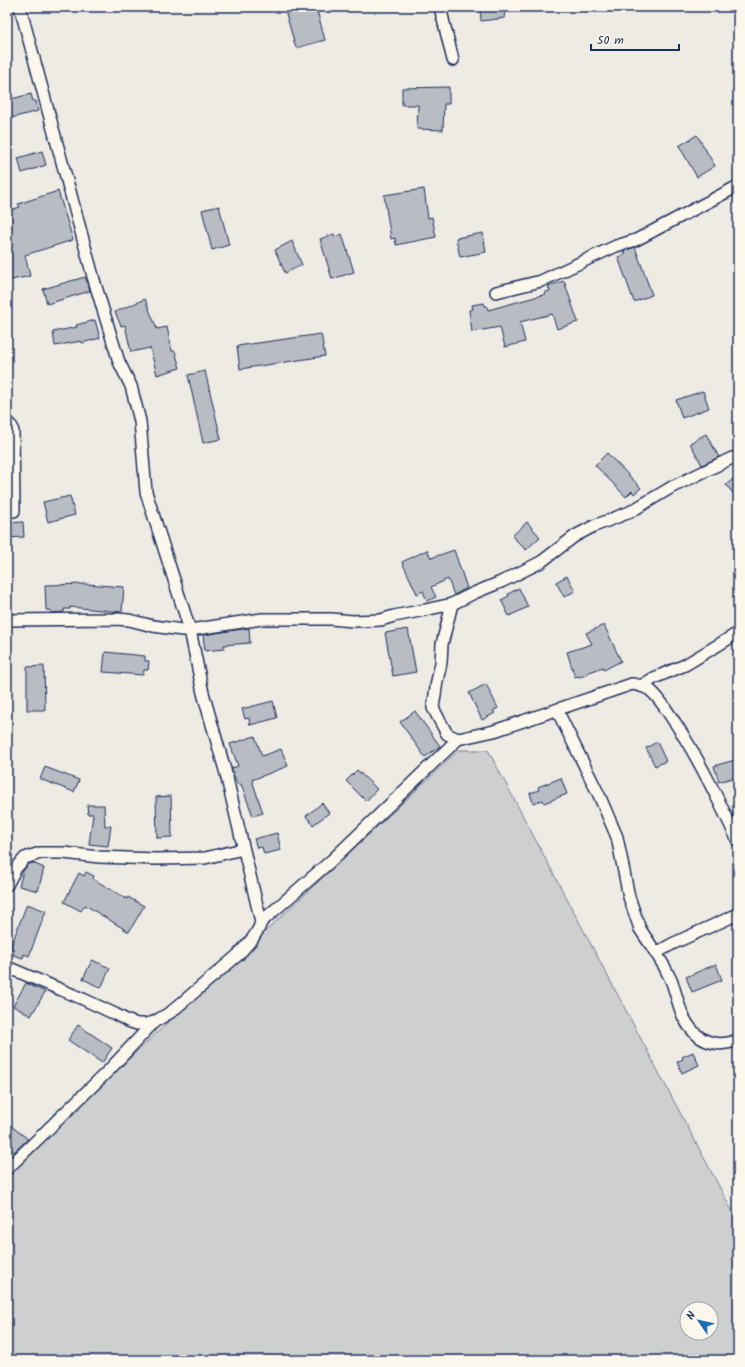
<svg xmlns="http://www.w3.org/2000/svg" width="745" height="1367" font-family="Kalam,sans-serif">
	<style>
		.green { fill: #cecfcf; stroke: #747f96; fill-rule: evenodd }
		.building { fill: #b9bcc3; stroke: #1b2f5e }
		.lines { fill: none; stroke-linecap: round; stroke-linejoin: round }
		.minor-casing { stroke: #1b2f5e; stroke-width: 14 }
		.minor { stroke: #fbf7ec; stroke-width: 11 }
	</style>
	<rect width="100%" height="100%" fill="#eeebe4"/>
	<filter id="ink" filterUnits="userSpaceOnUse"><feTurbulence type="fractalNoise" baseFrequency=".025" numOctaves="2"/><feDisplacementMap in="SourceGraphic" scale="8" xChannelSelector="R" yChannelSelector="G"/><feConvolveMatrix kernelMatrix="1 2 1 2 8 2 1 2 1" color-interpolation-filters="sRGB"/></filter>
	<g filter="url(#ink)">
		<path class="green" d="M459,750H488L738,1222V1360H7V1173ZM687,1309H711V1333H687Z"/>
		<g class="building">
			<path d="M284,7H316L325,40L296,48Z"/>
			<path d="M480,7H504L505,18L481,21Z"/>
			<path d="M449,87V104H444L443,130L417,129L418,105H402V88Z"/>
			<path d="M31,94L33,101H36L38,111L11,118L7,100Z"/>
			<path d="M697,135L715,166L697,177L679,146Z"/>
			<path d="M42,151L46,165L22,173L18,158Z"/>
			<path d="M424,189L428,218L432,217L436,237L396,245L395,238L391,239L384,195Z"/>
			<path d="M58,191L73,240L25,255L30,276L7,281V211L20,207L18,204Z"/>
			<path d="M219,206L229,245L212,250L202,210Z"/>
			<path d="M483,233L486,252L460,257L456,238Z"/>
			<path d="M334,234L335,237L342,234L354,272L332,279L320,239Z"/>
			<path d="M292,241L302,265L285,273L275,250Z"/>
			<path d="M635,247L652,295L634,302L618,257L625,254L624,251Z"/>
			<path d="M85,277L90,291L47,304L43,289Z"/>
			<path d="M564,281L578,322L557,329L552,314L520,322L525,342L505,347L500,327L472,332L469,310L473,309L472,305L484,303L485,306H487L488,310L546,294L545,292L550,291L548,286Z"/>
			<path d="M145,299L157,329L167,327L172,351H175L180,368L157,375L150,348L131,352L125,325L121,326L115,312Z"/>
			<path d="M95,320L100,338L82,343L81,341L55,346L53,332L77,327L76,325Z"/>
			<path d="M321,334L325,356L240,369L237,346Z"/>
			<path d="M205,371L221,439L203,443L188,375Z"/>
			<path d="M703,391L709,408L682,418L676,400Z"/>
			<path d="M706,434L719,457L702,465L690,443Z"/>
			<path d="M607,453L641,488L634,494L632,491L626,497L595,465Z"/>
			<path d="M738,475V499L726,485Z"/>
			<path d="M70,496L75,515L48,522L43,502Z"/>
			<path d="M23,522L24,537L7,538V523Z"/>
			<path d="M527,522L540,537L526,550L512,536Z"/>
			<path d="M427,550L431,558L454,550L467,588L454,595L448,579L431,587L436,597L427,601L423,591L417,594L402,562Z"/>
			<path d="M567,576L575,591L564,597L556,582Z"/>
			<path d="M86,584L124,587L122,612L70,607V609H64V612L51,613V610H46L45,585Z"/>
			<path d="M519,588L528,607L509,616L501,600L509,596L508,594Z"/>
			<path d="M604,625L621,661L604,670L603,667L587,673V675L579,677L578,676L575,677L567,652L592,644L586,633Z"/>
			<path d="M249,628L250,643L224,645V649L205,651L203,635Z"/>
			<path d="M408,629L416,672L393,676L385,633Z"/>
			<path d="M105,652L145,656V661H149L148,670H144L143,675L103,672Z"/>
			<path d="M44,666L45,710H27V667Z"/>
			<path d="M486,684L498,708L493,711L495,713L482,720L469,693Z"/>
			<path d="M273,701L277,718L250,725L249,718L245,719L242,709Z"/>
			<path d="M415,711L440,746L425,757L400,722Z"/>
			<path d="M255,736L262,756L281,749L288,766L252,780L263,813L253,816L241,784L238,785L232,771V768L238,766L230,744Z"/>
			<path d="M657,742L666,761L655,766L646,748Z"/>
			<path d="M738,759V776L719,782L714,766Z"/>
			<path d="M45,767L79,780L74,792L40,779Z"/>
			<path d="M357,770L377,789L366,801L346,781Z"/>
			<path d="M561,778L567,794L544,803L543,800L533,803L530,793L539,790L538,787Z"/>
			<path d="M171,796L172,837L157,838L156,797Z"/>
			<path d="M322,803L329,813L313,825L306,816Z"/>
			<path d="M87,805H104L105,826H111L108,846L89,844L93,814H88Z"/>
			<path d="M277,833L281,850L264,854L262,847L257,848L254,839Z"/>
			<path d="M33,863L44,868L38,891L19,886L23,871L29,864Z"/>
			<path d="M86,872L94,876L93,879L127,899L128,897L144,906L129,932L85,905L81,911L64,902L79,873L84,876Z"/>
			<path d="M27,904L46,911L29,956L24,954L23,958L13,955L15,950L10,948Z"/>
			<path d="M92,960L110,968L101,988L83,979Z"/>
			<path d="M716,964L722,980L692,992L686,977Z"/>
			<path d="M26,983L45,992L31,1016L13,1006Z"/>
			<path d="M78,1025L112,1048L102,1063L68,1040Z"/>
			<path d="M693,1052L699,1065L682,1073L677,1062L683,1059L682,1057Z"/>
			<path d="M7,1123L28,1139L14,1152L7,1147Z"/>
		</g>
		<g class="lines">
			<defs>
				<g id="minor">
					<path d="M440,7L453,60"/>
					<path d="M496,292L541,281L616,246L636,240L738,186"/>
					<path d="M7,422L12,427L13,432L14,511"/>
					<path d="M452,604L442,644L441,663L437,681L433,708L447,734L458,739L494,731L632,684C639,685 644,686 650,690C661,699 668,713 676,724C700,761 719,801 738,841"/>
					<path d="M7,620L116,619L129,620L153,626L182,630H190L262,619H331L353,621L381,620L394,616L425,610L452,604L474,593L501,582L541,562L575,536L594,526L630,512L672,487L732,458"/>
					<path d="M641,686L654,678L685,665L738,633"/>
					<path d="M557,710L599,795L617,837L629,897L640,929L656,953"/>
					<path d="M7,885L16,868L25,858L40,853H64L99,857L156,859L205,858L243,849"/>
					<path d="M738,914L672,944L656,953C662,962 667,971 671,980C676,992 678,1006 684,1018C696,1041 715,1049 738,1040"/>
					<path d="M261,922L332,860L458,739"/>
					<path d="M7,967L83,999L115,1014L128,1021L137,1024H145L154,1022L171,1012L238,955L253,938L259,928L261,922L225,770L203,693L190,630L146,492L140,421L131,386L119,362L94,280L20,7"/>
					<path d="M7,1169L109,1070L154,1022"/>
				</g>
			</defs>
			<use href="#minor" class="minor-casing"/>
			<use href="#minor" class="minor"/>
		</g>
	</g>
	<rect width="745" height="1367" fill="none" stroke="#fbf7ec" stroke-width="24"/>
	<rect x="12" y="12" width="721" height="1343" fill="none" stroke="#1b2f5e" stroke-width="1.5" filter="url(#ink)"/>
	<g transform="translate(699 1321) rotate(304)"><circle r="19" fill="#fbf7ec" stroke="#a1a7b3"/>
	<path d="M0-3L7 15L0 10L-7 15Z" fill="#1f6fb2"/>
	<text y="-6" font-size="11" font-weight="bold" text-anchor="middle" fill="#1b2f5e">N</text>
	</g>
	<path d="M591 44v6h88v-6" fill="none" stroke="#1b2f5e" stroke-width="2"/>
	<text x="597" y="44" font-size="12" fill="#1b2f5e" stroke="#fbf7ec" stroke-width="3" paint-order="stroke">50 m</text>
</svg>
